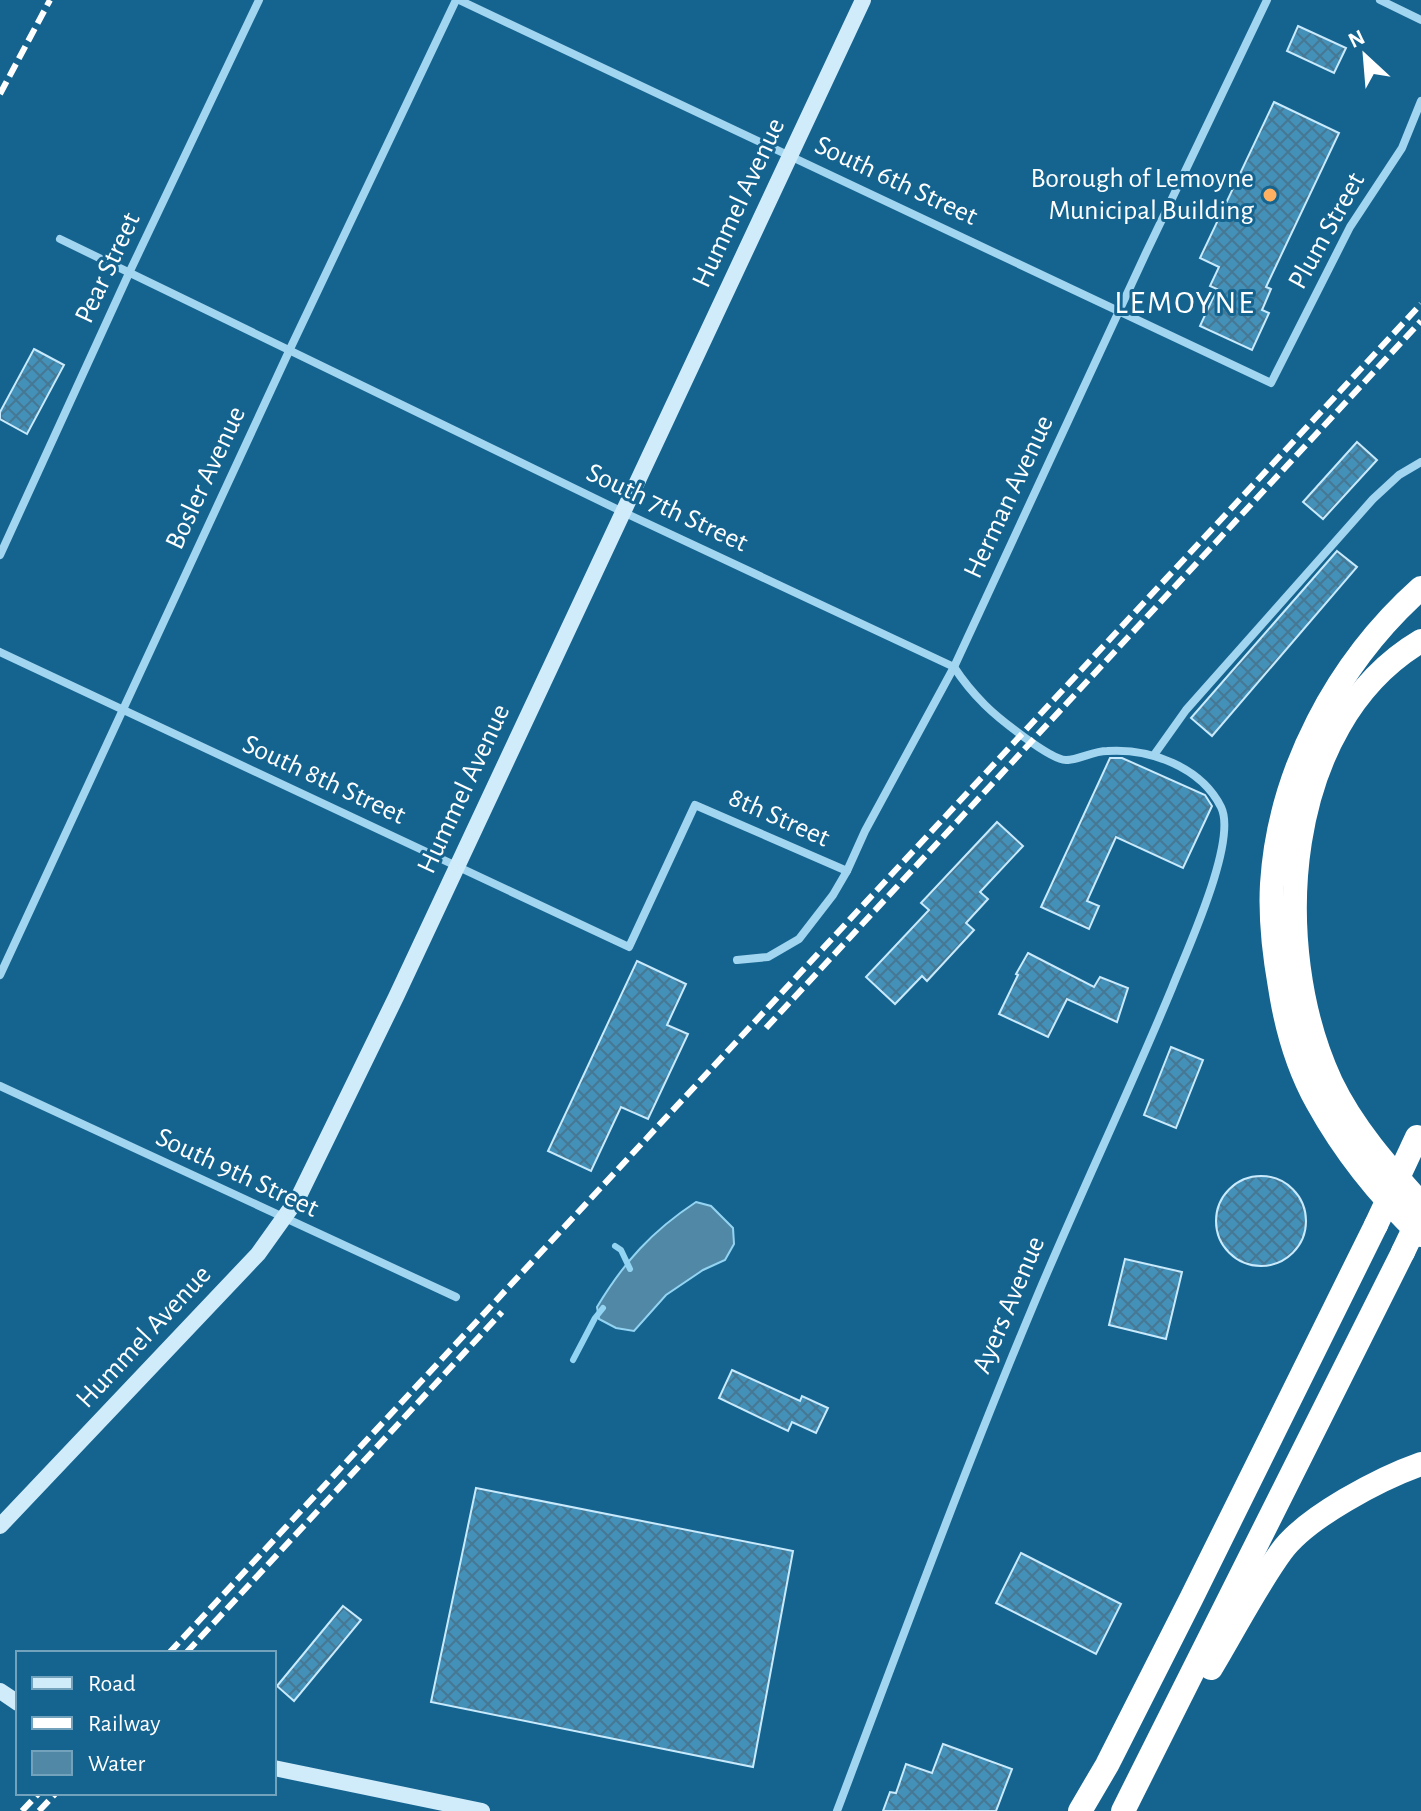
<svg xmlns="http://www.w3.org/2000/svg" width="1421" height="1811" font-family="'Alegreya Sans',sans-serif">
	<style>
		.water { fill: #5188a6; stroke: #94d4f3; stroke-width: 2 }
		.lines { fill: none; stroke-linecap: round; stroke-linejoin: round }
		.stream { stroke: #94d4f3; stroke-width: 6 }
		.building { fill: url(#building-cross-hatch); stroke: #c8eafc; stroke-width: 2 }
		.street { stroke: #a2d5f0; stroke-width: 8 }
		.secondary { stroke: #d0ecfb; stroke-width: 16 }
		.highway { stroke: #fff; stroke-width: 24 }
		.rail { stroke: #fff; stroke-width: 6; stroke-dasharray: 14 6; stroke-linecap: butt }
		.highway-bridge { stroke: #fff; stroke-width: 24 }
		.poi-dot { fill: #ffb161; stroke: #156490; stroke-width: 3 }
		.labels { text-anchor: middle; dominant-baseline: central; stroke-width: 6; stroke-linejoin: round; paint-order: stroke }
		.poi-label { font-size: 28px; fill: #fff; stroke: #156490; text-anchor: end }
		.street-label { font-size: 28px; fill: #fff; stroke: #156490 }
		.quarter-label { font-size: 32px; letter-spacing: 2px; fill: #fff; stroke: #156490 }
	</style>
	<defs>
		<pattern id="building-cross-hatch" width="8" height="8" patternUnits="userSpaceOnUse" patternTransform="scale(2)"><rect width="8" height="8" fill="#4390b9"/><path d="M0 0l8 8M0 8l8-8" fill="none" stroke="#467893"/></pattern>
	</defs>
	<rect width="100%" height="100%" fill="#156490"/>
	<path class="water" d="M696,1202L711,1206L733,1228L734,1244L725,1260L703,1270L666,1295L634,1331L616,1328L599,1319L597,1307C624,1262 652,1231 696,1202Z"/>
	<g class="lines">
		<g class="stream">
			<path d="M615,1246L621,1250L630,1269"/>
			<path d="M573,1360L595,1318L603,1308"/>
		</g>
	</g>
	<g class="building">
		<path d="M1298,26L1346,48L1334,73L1287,51Z"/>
		<path d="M1274,102L1339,133L1266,287L1271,289L1262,310L1269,313L1252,350L1200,326L1217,289L1210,286L1219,267L1200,258Z"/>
		<path d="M34,349L64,365L27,434L0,419V412Z"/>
		<path d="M1357,442L1377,460L1323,519L1303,502Z"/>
		<path d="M1337,551L1357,567L1212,736L1191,718Z"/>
		<path d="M1110,758H1122L1205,795L1212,806L1183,868L1116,837L1087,901L1099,906L1089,929L1041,907Z"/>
		<path d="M997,822L1023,846L980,892L988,899L966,923L974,930L927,981L922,976L895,1004L866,977L929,910L921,903Z"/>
		<path d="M1028,953L1094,987L1100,977L1128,988L1117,1022L1067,999L1048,1037L999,1014L1018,975L1016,974Z"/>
		<path d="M637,961L686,984L667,1025L688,1034L648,1119L621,1107L591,1171L548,1151Z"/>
		<path d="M1171,1047L1203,1060L1176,1128L1144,1115Z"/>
		<circle cx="1261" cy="1221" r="45"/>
		<path d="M1125,1259L1182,1272L1166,1339L1109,1325Z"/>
		<path d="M732,1370L800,1401L802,1396L828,1408L816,1433L792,1422L788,1431L719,1398Z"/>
		<path d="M476,1488L793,1551L753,1767L431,1702Z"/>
		<path d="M1021,1553L1121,1604L1096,1654L996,1603Z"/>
		<path d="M343,1606L361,1620L294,1701L277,1686Z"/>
		<path d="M943,1744L1012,1769L996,1811H883L890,1792L896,1793L906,1764L932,1773Z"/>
	</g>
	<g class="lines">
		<g class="street">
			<path d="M459,0L1271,383L1350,227L1402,148L1421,101"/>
			<path d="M1380,0L1421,20"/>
			<path d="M60,239L623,512L954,667C963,681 973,693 985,705C997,717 1050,760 1066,760C1079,760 1093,751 1107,751C1150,748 1201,767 1221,807C1238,841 1186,952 1172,988C1127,1097 1076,1202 1031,1311C962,1476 900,1644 837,1811"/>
			<path d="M0,555L130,271L259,0"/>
			<path d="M0,652L629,947L695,805L847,871"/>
			<path d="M1154,755L1186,710L1373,499L1399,475L1421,462"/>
			<path d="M737,960L768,957L799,939L833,895L847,871L865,831L954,667L1145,255L1267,0"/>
			<path d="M0,975L290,349L456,0"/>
			<path d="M0,1086L456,1297"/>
		</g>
		<g class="secondary">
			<path d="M0,1526L258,1254L298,1198L396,997L863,0"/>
			<path d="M0,1691L18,1703"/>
			<path d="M274,1768L482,1811"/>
		</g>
		<g class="highway">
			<path d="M1421,588C1338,662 1279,771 1272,884C1270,919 1274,953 1280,987C1286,1026 1297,1066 1317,1102C1344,1151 1380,1196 1421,1235"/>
			<path d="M1421,641C1281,724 1268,947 1331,1082C1353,1128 1387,1166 1421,1204"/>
			<path d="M1211,1668C1234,1630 1255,1588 1281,1552C1306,1517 1381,1478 1421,1464"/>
			<path d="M1080,1811L1107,1765L1191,1599L1376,1225"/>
			<path d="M1123,1811L1403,1252"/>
		</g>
		<g class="rail">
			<path d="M0,94L50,0"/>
			<path d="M766,1028L1421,321"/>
			<path d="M169,1653L1421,304"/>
			<path d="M186,1653L502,1312"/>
			<path d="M22,1811L39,1793"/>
			<path d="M39,1811L56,1793"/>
		</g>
		<g class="highway-bridge">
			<path d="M1376,1225L1417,1137"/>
			<path d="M1403,1252L1421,1214"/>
		</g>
	</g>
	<circle class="poi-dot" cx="1270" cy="195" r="8"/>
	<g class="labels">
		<g class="poi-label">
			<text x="1254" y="179">Borough of Lemoyne<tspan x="1254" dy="32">Municipal Building</tspan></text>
		</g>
		<g class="street-label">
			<text transform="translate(896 181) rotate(25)">South 6th Street</text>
			<text transform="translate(739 203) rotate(-65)">Hummel Avenue</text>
			<text transform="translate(1327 231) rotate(-61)">Plum Street</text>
			<text transform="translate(108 268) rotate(-65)">Pear Street</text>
			<text transform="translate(206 478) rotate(-65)">Bosler Avenue</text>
			<text transform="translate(1009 497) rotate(-65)">Herman Avenue</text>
			<text transform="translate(667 508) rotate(25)">South 7th Street</text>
			<text transform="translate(324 780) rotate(25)">South 8th Street</text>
			<text transform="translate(464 789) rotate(-65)">Hummel Avenue</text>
			<text transform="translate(779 818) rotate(24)">8th Street</text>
			<text transform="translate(237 1173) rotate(25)">South 9th Street</text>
			<text transform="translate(1009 1305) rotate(-67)">Ayers Avenue</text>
			<text transform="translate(144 1337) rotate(-47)">Hummel Avenue</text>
		</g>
		<g class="quarter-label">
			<text x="1185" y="303">LEMOYNE</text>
		</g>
	</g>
	<rect x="16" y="1651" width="260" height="144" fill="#156490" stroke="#73a2bc" stroke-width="2"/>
	<rect x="32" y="1677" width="40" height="12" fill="#d0ecfb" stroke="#73a2bc" stroke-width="2"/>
	<text x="88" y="1691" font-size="24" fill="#ffffff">Road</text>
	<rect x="32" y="1717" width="40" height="12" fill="#ffffff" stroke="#73a2bc" stroke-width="2"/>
	<text x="88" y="1731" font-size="24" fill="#ffffff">Railway</text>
	<rect x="32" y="1751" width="40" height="24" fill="#5188a6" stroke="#73a2bc" stroke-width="2"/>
	<text x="88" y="1771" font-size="24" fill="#ffffff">Water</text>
	<g transform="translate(1365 56) rotate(334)" stroke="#156490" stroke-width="6" paint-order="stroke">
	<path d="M0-6L14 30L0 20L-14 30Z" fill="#ffffff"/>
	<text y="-12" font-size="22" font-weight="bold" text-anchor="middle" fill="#ffffff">N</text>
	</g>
</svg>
